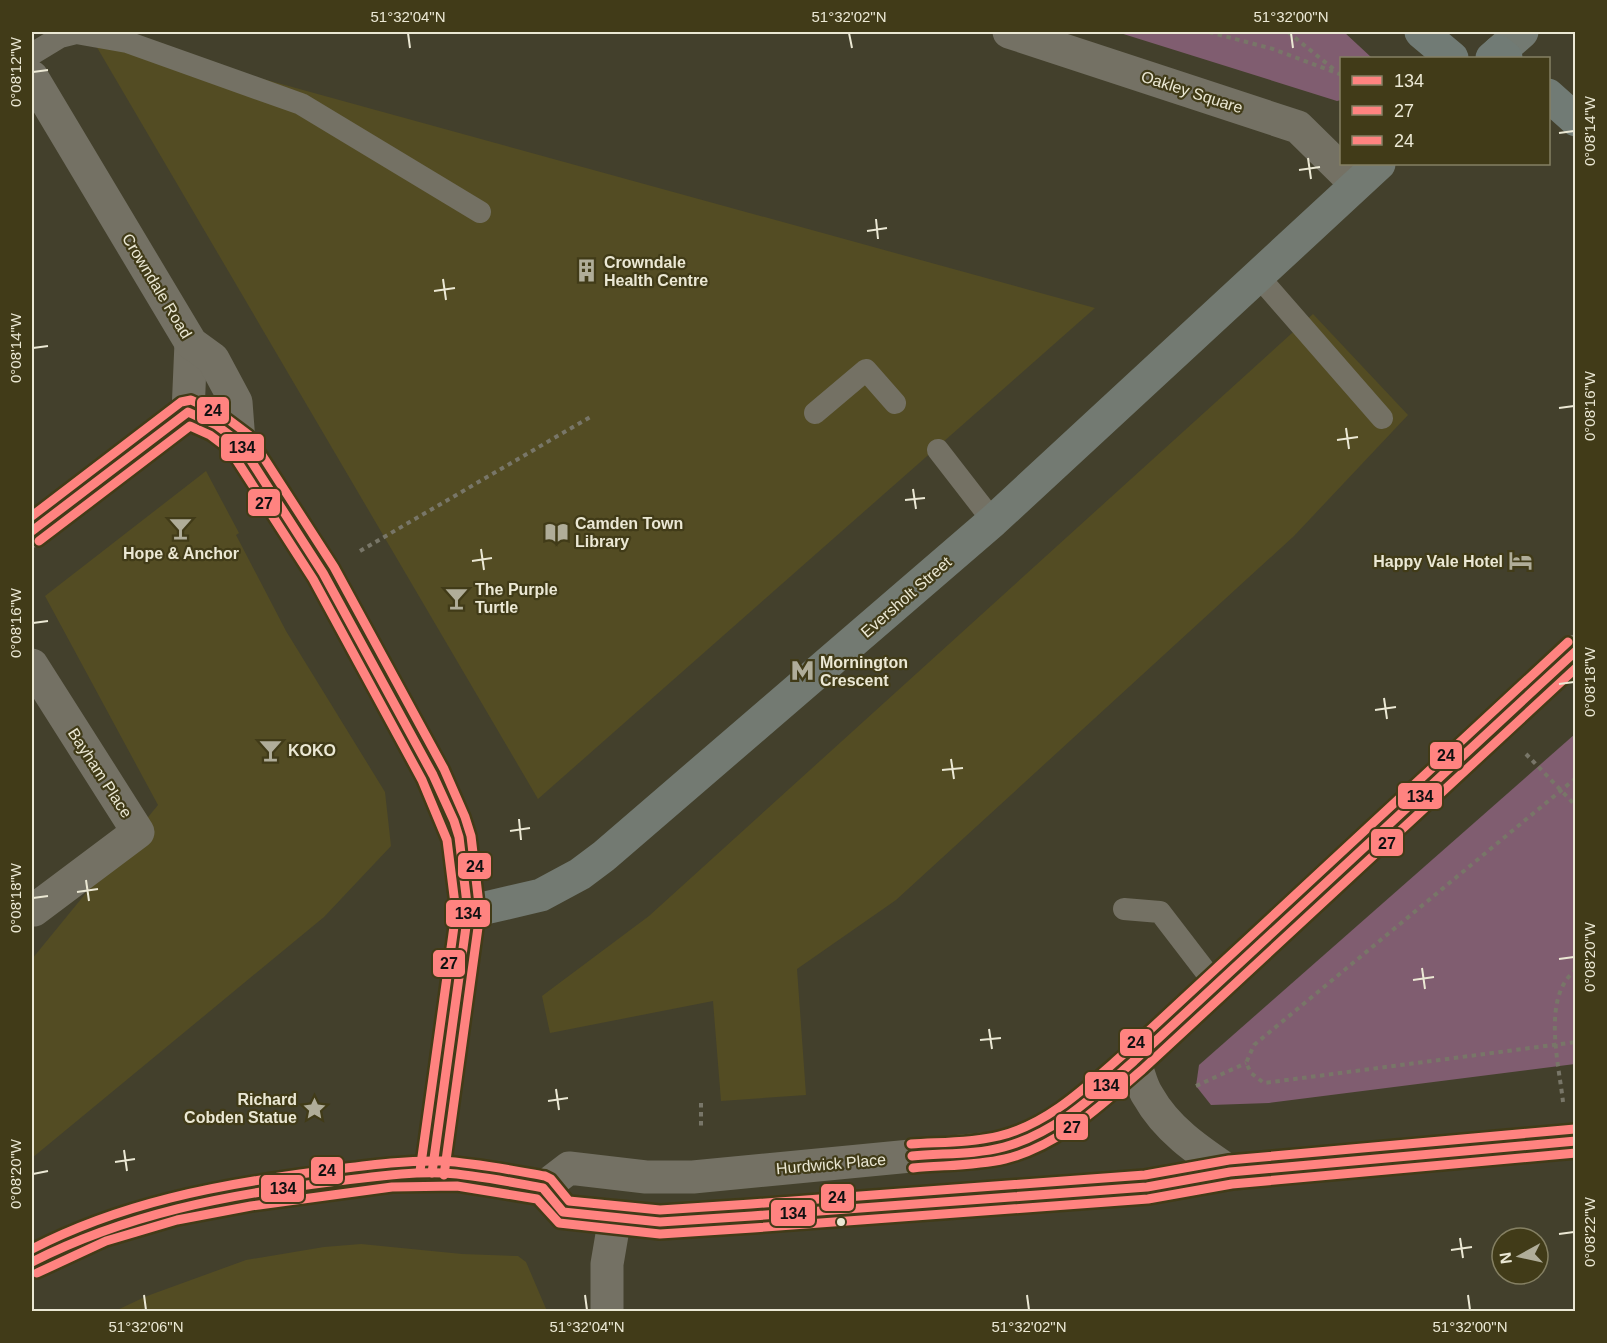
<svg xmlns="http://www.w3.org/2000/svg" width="1607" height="1343" font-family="Arial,sans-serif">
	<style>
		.built { fill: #534c23 }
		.green { fill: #805d70 }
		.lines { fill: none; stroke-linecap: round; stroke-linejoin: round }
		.path { stroke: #787668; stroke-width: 4; stroke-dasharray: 4.5 4.5; stroke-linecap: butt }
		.service { stroke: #747164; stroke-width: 22 }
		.minor { stroke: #747164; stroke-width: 33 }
		.tertiary { stroke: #747164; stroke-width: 33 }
		.secondary { stroke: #747164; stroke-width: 33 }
		.primary { stroke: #737a72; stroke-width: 33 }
		.trunk { stroke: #717b75; stroke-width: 33 }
		.bus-1-casing { stroke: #413b18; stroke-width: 14 }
		.bus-2-casing { stroke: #413b18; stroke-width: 14 }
		.bus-3-casing { stroke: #413b18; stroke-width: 14 }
		.bus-1 { stroke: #ff8380; stroke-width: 9 }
		.bus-2 { stroke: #ff8380; stroke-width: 9 }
		.bus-3 { stroke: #ff8380; stroke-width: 9 }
		.ticks { fill: none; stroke: #ebe8d4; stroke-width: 2 }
		.bus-dot { fill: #ebe8d4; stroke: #413b18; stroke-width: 2 }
		.labels { text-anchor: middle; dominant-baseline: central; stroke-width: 4.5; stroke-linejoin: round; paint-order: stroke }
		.street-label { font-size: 16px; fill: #ebe8d4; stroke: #413b18 }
		.poi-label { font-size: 16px; font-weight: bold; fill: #ebe8d4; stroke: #413b18; text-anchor: start }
		.line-badge { stroke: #413b18; stroke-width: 2 }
		.pale-badge-label { font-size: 16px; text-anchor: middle; font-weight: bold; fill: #111 }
		.neatline { fill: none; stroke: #ebe8d4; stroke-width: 2 }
		.ticks-label { font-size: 15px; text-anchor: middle; fill: #ebe8d4 }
	</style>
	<rect width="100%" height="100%" fill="#43402c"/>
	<g class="built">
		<path d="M88,32H92L1095,308L538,799Z"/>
		<path d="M1313,314L1408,415L1294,536L896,900L797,969L806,1095L721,1101L713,1001L550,1033L542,996L649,916Z"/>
		<path d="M206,471L239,533L236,535L286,631L385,792L391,846L324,917L32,1158V959L158,805L45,596Z"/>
		<path d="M361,1244L462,1254L518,1256L526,1262L547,1311H115L147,1296L246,1260L324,1247Z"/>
	</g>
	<g class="green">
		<path d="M1117,32H1344L1372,58H1342L1341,100L1337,101Z"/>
		<path d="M1575,734V1064L1269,1103L1211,1105L1196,1086L1199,1065Z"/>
	</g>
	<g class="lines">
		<g class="path">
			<path d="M1209,32L1273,49L1342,75"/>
			<path d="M1288,32L1336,71"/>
			<path d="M360,551L592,416"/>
			<path d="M1526,754L1576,806"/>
			<path d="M1576,778L1254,1045L1246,1063L1251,1073L1264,1083L1576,1042"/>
			<path d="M1196,1086L1246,1063"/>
			<path d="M1563,1102C1559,1064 1541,996 1576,970"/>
			<path d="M701,1103V1127"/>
		</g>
		<g class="service">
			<path d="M32,54L60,37L76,33L127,42L301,104L480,212"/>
			<path d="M1258,276L1382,418"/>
			<path d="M815,413L866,370L895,403"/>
			<path d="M938,450L993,521"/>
			<path d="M1124,909L1160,912L1216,985"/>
		</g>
		<g class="minor">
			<path d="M1009,32L1298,127L1356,184"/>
			<path d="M32,665L138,832L34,910"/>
			<path d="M607,1312V1264L615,1217"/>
		</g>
		<g class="tertiary">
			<path d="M188,412L191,343"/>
			<path d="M188,412L216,425L239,442"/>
			<path d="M32,531L188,412"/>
			<path d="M1134,1061C1139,1072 1141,1086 1148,1096C1167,1130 1199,1151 1230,1172"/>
			<path d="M543,1188L569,1168L646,1177H693L1004,1147C1057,1128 1092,1097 1134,1061L1576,651"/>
		</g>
		<path class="secondary" d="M32,77L191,343L213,359L228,387L236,402L239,442L273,498L323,573L433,775L459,837L468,912"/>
		<g class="primary">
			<path d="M1499,52L1522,32"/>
			<path d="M432,1173L468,912L541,895L580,874L604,856L993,521L1379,164"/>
		</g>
		<g class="trunk">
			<path d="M1421,32L1452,58"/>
			<path d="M1492,58L1499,52L1506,58"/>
			<path d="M1548,95L1576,120"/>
			<path d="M32,1262C122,1211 223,1196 325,1183C360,1179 395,1173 430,1173C467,1173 507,1182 543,1188L563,1212L660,1222L752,1216L1147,1187L1230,1172L1576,1141"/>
		</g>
		<defs>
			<g id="bus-1">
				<path d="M32,531L188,412L216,425L239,442L323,573L433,775L454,821L459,837L468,912L432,1173"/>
				<path d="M912,1156C942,1153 974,1155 1004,1147C1056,1133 1095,1095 1134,1061L1576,651"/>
				<path d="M32,1262C126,1214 226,1195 330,1182C368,1178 406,1171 444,1173C477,1175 510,1182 543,1188L563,1212L660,1222L752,1216L1147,1187L1230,1172L1576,1141"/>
			</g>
			<g id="bus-2">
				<path d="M39,541L190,426L210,435L230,450L313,579L422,780L447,840L456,912L420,1171"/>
				<path d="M913,1168C943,1165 975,1166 1005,1159C1059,1146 1101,1105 1142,1070L1576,668"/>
				<path d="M37,1273L106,1241L177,1220L251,1206L392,1187L457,1186L537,1199L559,1223L660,1234L753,1228L1148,1199L1232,1184L1576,1153"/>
			</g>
			<g id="bus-3">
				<path d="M32,516L181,402L191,400L221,414L249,435L334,567L444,769L465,817L471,836L480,913L444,1175"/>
				<path d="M911,1144C940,1142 970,1143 999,1136C1049,1124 1088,1085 1126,1052L1568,642"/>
				<path d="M32,1249C121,1203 216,1185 315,1172C357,1167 399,1160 442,1161C476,1163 511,1170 545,1176L551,1179L569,1201L660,1210L751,1204L1145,1175L1229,1160L1575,1129"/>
			</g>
		</defs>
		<use href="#bus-1" class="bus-1-casing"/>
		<use href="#bus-2" class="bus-2-casing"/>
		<use href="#bus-3" class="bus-3-casing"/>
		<use href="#bus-1" class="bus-1"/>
		<use href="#bus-2" class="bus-2"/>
		<use href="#bus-3" class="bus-3"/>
	</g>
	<path class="ticks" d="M408,33L410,48M849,33L852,48M1291,33L1293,48M33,72L48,70M1559,133L1574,131M1308,158L1311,179M1299,170L1320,167M876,219L878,239M867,231L887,228M443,279L446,300M434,291L455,288M33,348L48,346M1559,408L1574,406M1346,428L1349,449M1337,440L1358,437M913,489L916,509M905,500L925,498M481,549L484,570M472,561L492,558M33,623L48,621M1559,684L1574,682M1384,698L1387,719M1375,710L1396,707M951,759L954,779M942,770L963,768M519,819L521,840M510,831L530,828M86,880L89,901M77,892L98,889M33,898L48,896M1559,959L1574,957M1422,968L1425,989M1413,980L1434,977M989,1029L992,1049M980,1040L1001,1038M556,1089L559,1110M548,1101L568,1098M124,1150L127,1171M115,1162L135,1159M33,1174L48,1171M1559,1234L1574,1232M1460,1238L1463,1258M1451,1250L1472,1247M144,1295L146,1310M585,1295L587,1310M1027,1295L1029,1310M1468,1295L1470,1310"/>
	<defs>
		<symbol id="building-bare" viewBox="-9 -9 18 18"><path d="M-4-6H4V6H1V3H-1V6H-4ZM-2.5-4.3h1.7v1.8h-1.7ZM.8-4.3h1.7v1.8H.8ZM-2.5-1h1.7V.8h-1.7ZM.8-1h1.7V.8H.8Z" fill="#b0ad99" stroke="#413b18" stroke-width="2.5" paint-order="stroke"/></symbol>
		<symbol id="bar-bare" viewBox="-9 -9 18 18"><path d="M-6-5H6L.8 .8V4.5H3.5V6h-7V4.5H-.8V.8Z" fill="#b0ad99" stroke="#413b18" stroke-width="2.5" paint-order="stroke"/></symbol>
		<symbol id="library-bare" viewBox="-9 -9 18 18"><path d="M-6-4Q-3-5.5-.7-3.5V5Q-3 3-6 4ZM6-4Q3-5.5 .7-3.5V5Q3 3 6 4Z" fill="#b0ad99" stroke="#413b18" stroke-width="2.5" paint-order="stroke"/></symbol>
		<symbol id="hotel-bare" viewBox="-9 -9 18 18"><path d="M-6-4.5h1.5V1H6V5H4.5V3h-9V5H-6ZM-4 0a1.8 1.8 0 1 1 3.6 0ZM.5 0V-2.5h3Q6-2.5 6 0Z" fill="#b0ad99" stroke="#413b18" stroke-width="2.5" paint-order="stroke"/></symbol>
		<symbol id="metro-bare" viewBox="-9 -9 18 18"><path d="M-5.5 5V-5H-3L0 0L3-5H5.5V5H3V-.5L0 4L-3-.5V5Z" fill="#b0ad99" stroke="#413b18" stroke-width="2.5" paint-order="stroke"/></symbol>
		<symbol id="sight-bare" viewBox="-9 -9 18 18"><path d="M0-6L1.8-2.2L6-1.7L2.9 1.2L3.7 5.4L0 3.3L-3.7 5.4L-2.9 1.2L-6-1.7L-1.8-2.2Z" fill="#b0ad99" stroke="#413b18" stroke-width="2.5" paint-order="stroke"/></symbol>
	</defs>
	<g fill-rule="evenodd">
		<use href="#building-bare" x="570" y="254" width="33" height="33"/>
		<use href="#bar-bare" x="164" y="512" width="33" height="33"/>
		<use href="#library-bare" x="540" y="516" width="33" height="33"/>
		<use href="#hotel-bare" x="1504" y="544" width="33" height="33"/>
		<use href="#bar-bare" x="440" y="582" width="33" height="33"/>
		<use href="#metro-bare" x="786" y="654" width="33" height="33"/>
		<use href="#bar-bare" x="254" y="734" width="33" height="33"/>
		<use href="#sight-bare" x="298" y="1092" width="33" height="33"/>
	</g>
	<circle class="bus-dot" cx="841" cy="1222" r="5"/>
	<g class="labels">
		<g class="street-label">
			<text transform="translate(1192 92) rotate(18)">Oakley Square</text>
			<text transform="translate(157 286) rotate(59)">Crowndale Road</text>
			<text transform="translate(906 597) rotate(-41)">Eversholt Street</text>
			<text transform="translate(100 773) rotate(57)">Bayham Place</text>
			<text transform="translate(831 1164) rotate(-5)">Hurdwick Place</text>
		</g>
		<g class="poi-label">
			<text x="604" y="262">Crowndale<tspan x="604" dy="18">Health Centre</tspan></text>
			<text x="575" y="523">Camden Town<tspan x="575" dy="18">Library</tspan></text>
			<text x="181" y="553" text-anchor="middle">Hope &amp; Anchor</text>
			<text x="1503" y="561" text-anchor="end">Happy Vale Hotel</text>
			<text x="475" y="589">The Purple<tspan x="475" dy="18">Turtle</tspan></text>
			<text x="820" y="662">Mornington<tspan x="820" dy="18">Crescent</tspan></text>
			<text x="288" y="750">KOKO</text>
			<text x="297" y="1099" text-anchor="end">Richard<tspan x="297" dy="18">Cobden Statue</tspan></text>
		</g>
	</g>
	<g class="line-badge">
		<rect x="196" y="396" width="34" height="29" rx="6" fill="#ff8380"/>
		<rect x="220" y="433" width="45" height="29" rx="6" fill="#ff8380"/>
		<rect x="247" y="488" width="34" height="29" rx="6" fill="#ff8380"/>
		<rect x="1429" y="741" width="34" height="29" rx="6" fill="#ff8380"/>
		<rect x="1397" y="782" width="46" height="28" rx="6" fill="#ff8380"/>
		<rect x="1370" y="828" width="34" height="29" rx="6" fill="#ff8380"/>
		<rect x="457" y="852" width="35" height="28" rx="6" fill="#ff8380"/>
		<rect x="445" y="899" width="46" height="29" rx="6" fill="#ff8380"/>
		<rect x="432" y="949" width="34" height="29" rx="6" fill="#ff8380"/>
		<rect x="1119" y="1028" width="34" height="29" rx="6" fill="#ff8380"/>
		<rect x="1084" y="1071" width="45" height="29" rx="6" fill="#ff8380"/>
		<rect x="1055" y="1113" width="34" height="28" rx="6" fill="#ff8380"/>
		<rect x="310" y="1156" width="34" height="29" rx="6" fill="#ff8380"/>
		<rect x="260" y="1174" width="45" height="29" rx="6" fill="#ff8380"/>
		<rect x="820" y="1183" width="35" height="29" rx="6" fill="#ff8380"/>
		<rect x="770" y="1199" width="46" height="28" rx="6" fill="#ff8380"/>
	</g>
	<g class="pale-badge-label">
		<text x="213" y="416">24</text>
		<text x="242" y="453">134</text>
		<text x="264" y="509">27</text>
		<text x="1446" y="761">24</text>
		<text x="1420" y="802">134</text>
		<text x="1387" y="849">27</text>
		<text x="475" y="872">24</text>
		<text x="468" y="919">134</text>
		<text x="449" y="969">27</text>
		<text x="1136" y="1048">24</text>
		<text x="1106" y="1091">134</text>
		<text x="1072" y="1133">27</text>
		<text x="327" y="1176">24</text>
		<text x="283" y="1194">134</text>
		<text x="837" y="1203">24</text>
		<text x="793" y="1219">134</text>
	</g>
	<rect width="1607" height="1343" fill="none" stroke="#413b18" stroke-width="66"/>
	<rect x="1340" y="57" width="210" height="108" fill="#413b18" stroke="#858063" stroke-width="1.5"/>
	<rect x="1352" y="76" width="30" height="9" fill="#ff8380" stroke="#858063" stroke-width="1.5"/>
	<text x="1394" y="87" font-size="18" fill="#ebe8d4">134</text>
	<rect x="1352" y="106" width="30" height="9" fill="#ff8380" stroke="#858063" stroke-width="1.5"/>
	<text x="1394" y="117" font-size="18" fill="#ebe8d4">27</text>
	<rect x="1352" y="136" width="30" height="9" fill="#ff8380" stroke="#858063" stroke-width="1.5"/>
	<text x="1394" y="147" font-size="18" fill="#ebe8d4">24</text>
	<g transform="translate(1520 1256) rotate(262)"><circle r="28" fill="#413b18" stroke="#858063" stroke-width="1.5"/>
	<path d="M0-4.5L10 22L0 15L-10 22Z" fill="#b0ad99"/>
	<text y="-9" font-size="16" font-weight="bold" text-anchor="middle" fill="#ebe8d4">N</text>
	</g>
	<rect x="33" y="33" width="1541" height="1277" class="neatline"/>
	<g class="ticks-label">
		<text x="408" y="22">51°32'04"N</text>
		<text x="849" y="22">51°32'02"N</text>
		<text x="1291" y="22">51°32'00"N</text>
		<text transform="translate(16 72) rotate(-90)" y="5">0°08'12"W</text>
		<text transform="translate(1590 131) rotate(-90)" y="5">0°08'14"W</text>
		<text transform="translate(16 348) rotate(-90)" y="5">0°08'14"W</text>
		<text transform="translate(1590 406) rotate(-90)" y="5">0°08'16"W</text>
		<text transform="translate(16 623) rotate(-90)" y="5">0°08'16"W</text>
		<text transform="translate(1590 682) rotate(-90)" y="5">0°08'18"W</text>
		<text transform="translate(16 898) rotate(-90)" y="5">0°08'18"W</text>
		<text transform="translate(1590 957) rotate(-90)" y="5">0°08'20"W</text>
		<text transform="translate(16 1174) rotate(-90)" y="5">0°08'20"W</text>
		<text transform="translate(1590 1232) rotate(-90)" y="5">0°08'22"W</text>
		<text x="146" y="1332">51°32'06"N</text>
		<text x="587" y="1332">51°32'04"N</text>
		<text x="1029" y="1332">51°32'02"N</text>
		<text x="1470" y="1332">51°32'00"N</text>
	</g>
</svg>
